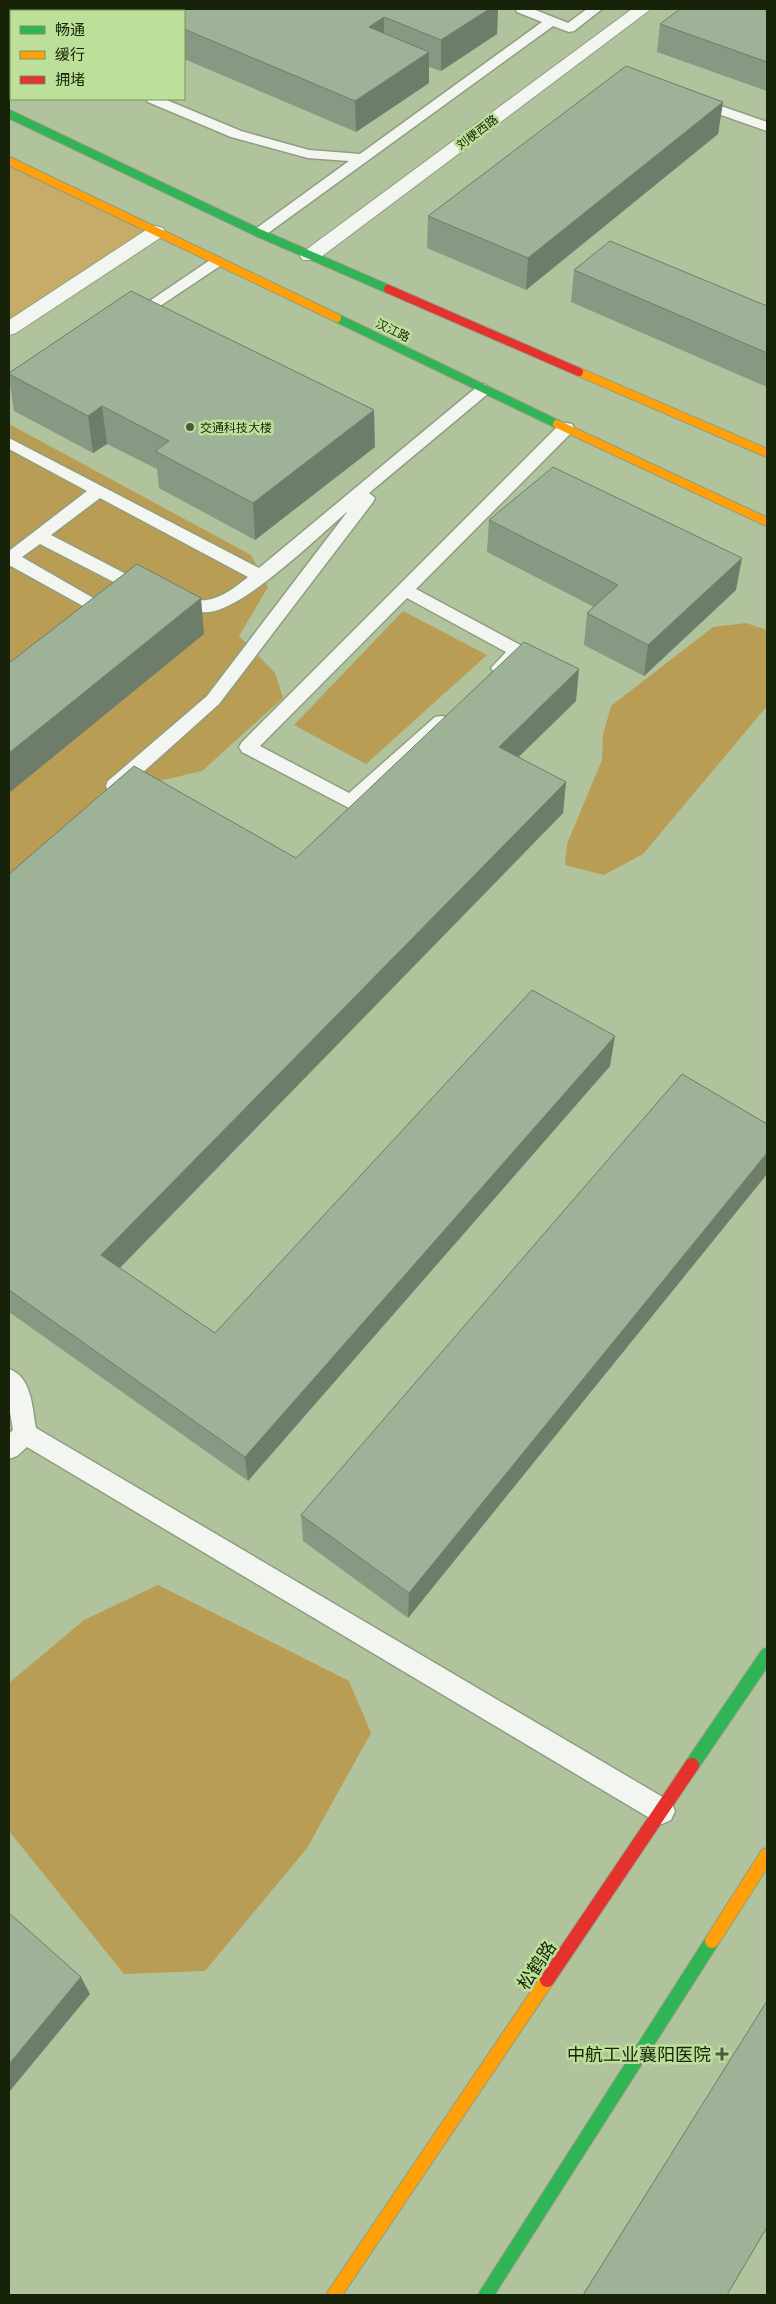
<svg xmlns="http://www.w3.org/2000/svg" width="776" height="2304" font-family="'Noto Sans','Noto Sans SC',sans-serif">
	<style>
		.green { fill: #c7ab69 }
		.forest { fill: #b99d54 }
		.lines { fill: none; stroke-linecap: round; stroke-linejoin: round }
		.lane-casing { stroke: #8e9e80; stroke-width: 3 }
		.street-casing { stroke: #8e9e80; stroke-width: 2 }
		.fast-far1-casing { stroke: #8e9e80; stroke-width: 10 }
		.fast-casing { stroke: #8e9e80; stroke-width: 16 }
		.slow-far1-casing { stroke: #8e9e80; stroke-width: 10 }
		.slow-casing { stroke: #8e9e80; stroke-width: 16 }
		.jam-far1-casing { stroke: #8e9e80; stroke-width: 10 }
		.jam-casing { stroke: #8e9e80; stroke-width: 16 }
		.lane { fill: #f3f6f0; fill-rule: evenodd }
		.street { fill: #f3f6f0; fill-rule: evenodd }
		.fast-far1 { stroke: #30b455; stroke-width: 8 }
		.fast { stroke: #30b455; stroke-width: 14 }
		.slow-far1 { stroke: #ff9f0a; stroke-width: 8 }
		.slow { stroke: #ff9f0a; stroke-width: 14 }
		.jam-far1 { stroke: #e5322d; stroke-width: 8 }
		.jam { stroke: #e5322d; stroke-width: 14 }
		.wall { fill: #879982 }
		.shaded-wall { fill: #6e7d6a }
		.building { fill: #9db297; stroke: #6e7d6a }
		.poi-dot { fill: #4c5b3c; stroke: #bce09a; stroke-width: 2 }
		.labels { text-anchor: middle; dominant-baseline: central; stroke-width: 5; stroke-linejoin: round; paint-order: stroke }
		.far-street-label { font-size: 12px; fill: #162308; stroke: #bce09a }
		.far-poi-label { font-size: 12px; fill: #162308; stroke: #bce09a; text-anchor: start }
		.near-street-label { font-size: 18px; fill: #162308; stroke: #bce09a }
		.near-poi-label { font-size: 18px; fill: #162308; stroke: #bce09a; text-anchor: end }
	</style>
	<rect width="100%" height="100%" fill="#b0c39d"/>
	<path class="green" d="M9,161L156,232L9,329Z"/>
	<g class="forest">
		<path d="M9,424L251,555L268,587L239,636L275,673L283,698L202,771L155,782L9,889Z"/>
		<path d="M403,611L487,655L366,764L294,725Z"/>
		<path d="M746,623L767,630V706L643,854L604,875L565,865L567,844L602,760L603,735L611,706L713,627Z"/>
		<path d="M158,1585L349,1681L371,1733L307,1848L205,1971L124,1974L9,1831V1683L84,1620Z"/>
	</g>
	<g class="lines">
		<defs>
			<g id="lane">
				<path d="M516,9H533L568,23L587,9H602L574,31L569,32L553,26L264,236L259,237L252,233L254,230L349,161L308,158L231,137L148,102L146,99H164L241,131L309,150L360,154L542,22L517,12Z"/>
				<path d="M9,33L11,34V42L9,41Z"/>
				<path d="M695,97L767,122V131L690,104L688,101L690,98Z"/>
				<path d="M218,257L225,261L223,264L136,322H126L123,319L213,258Z"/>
				<path d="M484,384L492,389L490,392L369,493L375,498L373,502L219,704L122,791L115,793L108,791L106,786L108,781L207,696L348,511C319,536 244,609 209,612C196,613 179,610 167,607L164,603L167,599C180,595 193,602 207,600C222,598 237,586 248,577L100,498L51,535L149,586L152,590L149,594H137L40,544L22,557L107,606L110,610L107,614L101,616L9,565V551L87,491L9,449V438L259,568L478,386Z"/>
				<path d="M566,423L572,424L574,428L572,432L416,589L524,647L527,651C520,662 507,676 494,672L491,668L506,652L407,598L260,746L349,793L435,717L441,716L447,717L450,722L447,727L358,807L351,809L242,752L239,747L242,742L560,424Z"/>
				<path d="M9,1369C32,1377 32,1407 36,1428L671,1802L675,1811L671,1820L662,1824L653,1820L27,1447L17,1456L9,1459V1434L13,1430L9,1406Z"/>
			</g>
			<g id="street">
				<path d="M632,9H651L317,260H303L300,256L303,252Z"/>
				<path d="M156,226L163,228L165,232L163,236L16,333L9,335V320L149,228Z"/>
			</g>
			<g id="fast-far1">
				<path d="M9,114L259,233L388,289"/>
				<path d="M337,318L557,424"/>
			</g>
			<g id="fast">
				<path d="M692,1765L767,1655"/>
				<path d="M486,2295L712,1941"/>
			</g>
			<g id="slow-far1">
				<path d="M9,161L337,318"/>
				<path d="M579,372L767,453"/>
				<path d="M557,424L767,522"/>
			</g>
			<g id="slow">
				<path d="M712,1941L767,1855"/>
				<path d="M334,2295L547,1980"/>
			</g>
			<path id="jam-far1" d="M388,289L579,372"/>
			<path id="jam" d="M547,1980L692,1765"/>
		</defs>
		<use href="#lane" class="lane-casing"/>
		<use href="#street" class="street-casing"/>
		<use href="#fast-far1" class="fast-far1-casing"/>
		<use href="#fast" class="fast-casing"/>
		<use href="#slow-far1" class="slow-far1-casing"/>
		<use href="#slow" class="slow-casing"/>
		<use href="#jam-far1" class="jam-far1-casing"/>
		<use href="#jam" class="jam-casing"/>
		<use href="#lane" class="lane"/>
		<use href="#street" class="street"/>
		<use href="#fast-far1" class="fast-far1"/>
		<use href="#fast" class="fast"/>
		<use href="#slow-far1" class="slow-far1"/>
		<use href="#slow" class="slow"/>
		<use href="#jam-far1" class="jam-far1"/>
		<use href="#jam" class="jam"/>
	</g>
	<g class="wall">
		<path d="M65,9H498L497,34L441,71L429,67V83L356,132L184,59V11H71Z"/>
		<path d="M767,9V91L657,52L660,24Z"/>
		<path d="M723,102L718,134L526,290L427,248L428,216Z"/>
		<path d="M574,270L767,306V387L571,302Z"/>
		<path d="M9,373L375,447L255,540L159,488L157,469L107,444L93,453L14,411L9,378Z"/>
		<path d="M489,520L736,590L644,676L584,645L587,613L594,607L487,552Z"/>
		<path d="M576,701L518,757L566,782L563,813L120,1268L215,1333L610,1066L248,1481L9,1312V874L296,858Z"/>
		<path d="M767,1124V1174L408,1618L303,1541L301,1515Z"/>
	</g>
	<g class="shaded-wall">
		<path d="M489,9H498L497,34L441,71V40Z"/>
		<path d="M384,17V48L369,27Z"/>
		<path d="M429,52V83L356,132L355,101Z"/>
		<path d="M723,102L718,134L526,290L528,258Z"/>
		<path d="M102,406L107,444L93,453L88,416Z"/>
		<path d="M374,410L375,447L255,540L253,503Z"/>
		<path d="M742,558L736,590L644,676L648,645Z"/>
		<path d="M201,598L204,634L9,793V753Z"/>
		<path d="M579,669L576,701L497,778L499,747Z"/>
		<path d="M566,782L563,813L106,1282L101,1255Z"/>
		<path d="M615,1036L610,1066L248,1481L245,1457Z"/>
		<path d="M767,1153V1174L408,1618L409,1593Z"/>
		<path d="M81,1977L90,1994L9,2092V2064Z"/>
	</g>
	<g class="building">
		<path d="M135,9H489L441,40L384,17L369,27L429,52L355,101L184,29V11H141Z"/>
		<path d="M680,9H767V62L660,24Z"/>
		<path d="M626,66L723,102L528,258L428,216Z"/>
		<path d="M610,241L767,306V353L574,270Z"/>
		<path d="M131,291L374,410L253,503L155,451L169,441L102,406L88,416L9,374V373Z"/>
		<path d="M553,467L742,558L648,645L587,613L618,585L489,520Z"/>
		<path d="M137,564L201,598L9,753V663Z"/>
		<path d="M524,642L579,669L499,747L566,782L101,1255L215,1333L532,990L615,1036L245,1457L9,1290V874L134,766L296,858Z"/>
		<path d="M682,1074L767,1124V1153L409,1593L301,1515Z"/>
		<path d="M9,1913L81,1977L9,2064Z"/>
		<path d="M767,2001V2227L727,2295H583Z"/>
	</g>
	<g class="poi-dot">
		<circle cx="190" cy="427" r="5"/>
		<path d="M719.5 2046.5h5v5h5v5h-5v5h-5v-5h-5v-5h5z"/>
	</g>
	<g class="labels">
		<g class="far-street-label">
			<text transform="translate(477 132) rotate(-37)">刘梗西路</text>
			<text transform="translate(393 330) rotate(26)">汉江路</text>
		</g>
		<g class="far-poi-label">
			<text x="200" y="427">交通科技大楼</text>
		</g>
		<g class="near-street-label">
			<text transform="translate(536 1965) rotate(-56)">松鹤路</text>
		</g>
		<g class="near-poi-label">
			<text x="711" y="2054">中航工业襄阳医院</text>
		</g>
	</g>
	<rect width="776" height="2304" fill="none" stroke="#162308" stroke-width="20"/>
	<rect x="10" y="10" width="175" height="90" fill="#bce09a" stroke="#7a9460"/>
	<rect x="20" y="26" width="25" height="8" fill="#30b455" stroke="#7a9460"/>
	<text x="55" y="35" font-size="15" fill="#162308">畅通</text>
	<rect x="20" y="51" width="25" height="8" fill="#ff9f0a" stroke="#7a9460"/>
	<text x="55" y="60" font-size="15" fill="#162308">缓行</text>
	<rect x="20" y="76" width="25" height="8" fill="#e5322d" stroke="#7a9460"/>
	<text x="55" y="85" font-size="15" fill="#162308">拥堵</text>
</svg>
